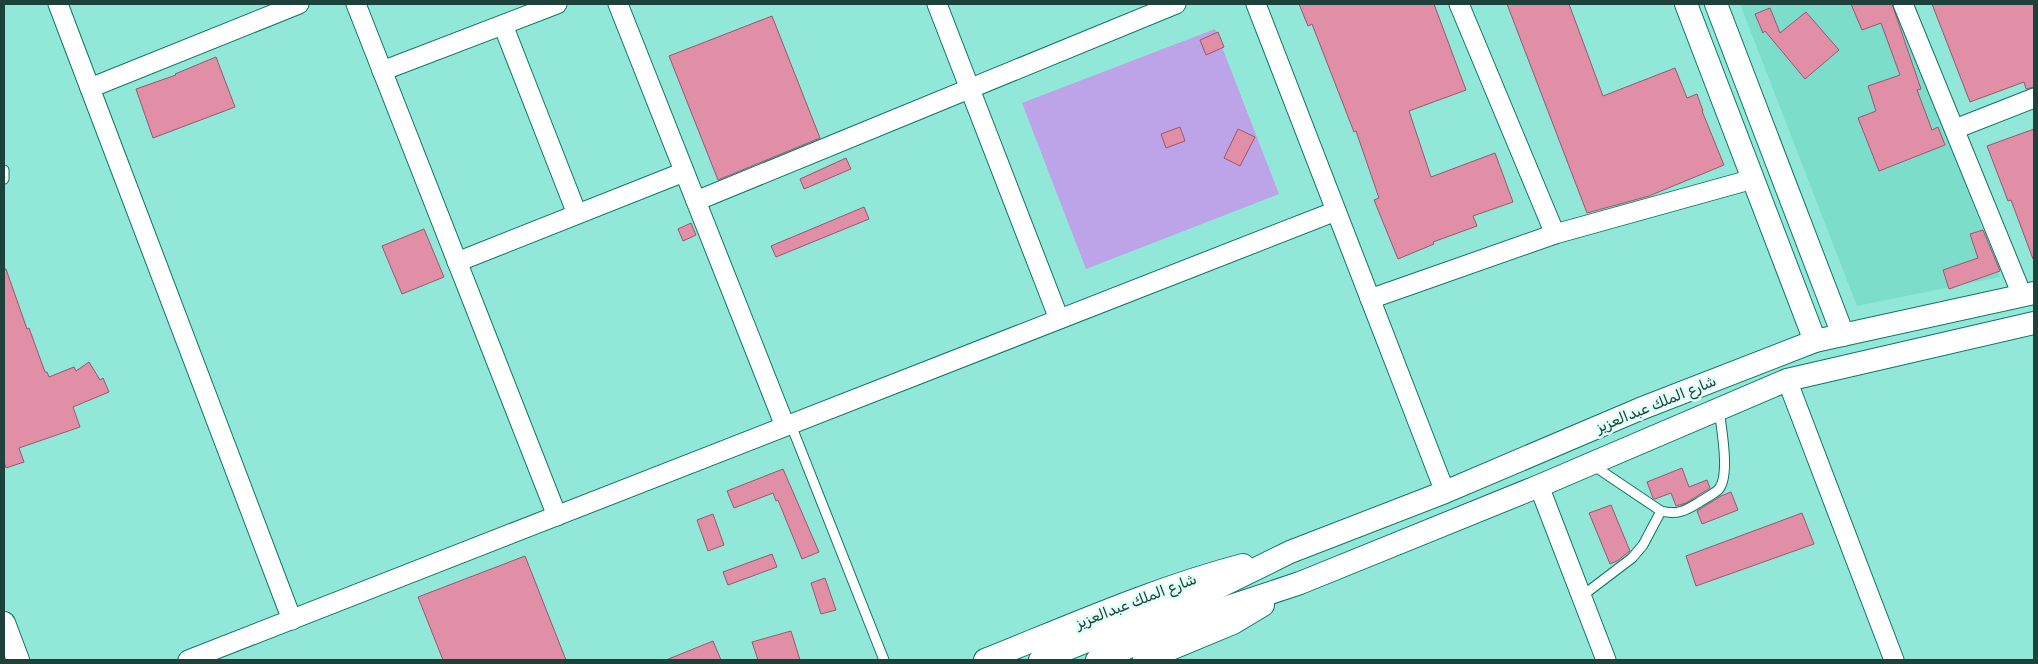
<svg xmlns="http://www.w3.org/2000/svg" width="2038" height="664" font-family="Rubik,Vazirmatn,sans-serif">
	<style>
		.built { fill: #7cddcb }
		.green { fill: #bda3e7 }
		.building { fill: #e18fa7; stroke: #98586b }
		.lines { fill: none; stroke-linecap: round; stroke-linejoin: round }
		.service-casing { stroke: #107467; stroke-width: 11 }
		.minor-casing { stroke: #107467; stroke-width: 21 }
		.tertiary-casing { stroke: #107467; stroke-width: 24 }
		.service { stroke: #fff; stroke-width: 9 }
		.minor { stroke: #fff; stroke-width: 19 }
		.tertiary { stroke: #fff; stroke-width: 22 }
		.labels { text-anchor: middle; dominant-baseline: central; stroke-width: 5; stroke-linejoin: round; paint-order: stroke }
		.street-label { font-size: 15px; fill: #1d413b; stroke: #defef7 }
	</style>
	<rect width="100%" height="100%" fill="#92e8d8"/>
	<path class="built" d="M1740,4H1899L2000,277L1857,306Z"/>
	<path class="green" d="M1215,29L1279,194L1086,269L1022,103Z"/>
	<g class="building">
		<path d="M1299,4H1434L1466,90L1409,111L1431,177L1495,153L1513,202L1473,216L1477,226L1433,242L1434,244L1398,259L1374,200L1379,198L1356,131L1354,132L1312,24L1308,26Z"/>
		<path d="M1507,4H1569L1603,96L1675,68L1687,98L1697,94L1703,111H1702L1724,165L1649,196L1587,213Z"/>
		<path d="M1851,4H1892L1921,89L1917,90L1932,130L1938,127L1945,145L1879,171L1858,118L1876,111L1868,86L1900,75L1881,23L1862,30Z"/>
		<path d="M1932,4H2034V87L2026,89L2024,82L1970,102Z"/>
		<path d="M1770,8L1780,33L1806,12L1839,50L1805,79L1765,31L1763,33L1755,14Z"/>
		<path d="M772,16L820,138L718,180L669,56Z"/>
		<path d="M1218,32L1224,47L1206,55L1200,40Z"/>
		<path d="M216,57L235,107L153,138L136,89L176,75L175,74Z"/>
		<path d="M1180,127L1185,141L1166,148L1161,134Z"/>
		<path d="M1238,129L1255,137L1240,166L1224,158Z"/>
		<path d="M2034,129V258L2033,259L2011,200L2008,201L1987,146Z"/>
		<path d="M846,158L851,169L804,189L800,179Z"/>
		<path d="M864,207L869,219L776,257L771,246Z"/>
		<path d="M691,223L696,235L683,241L678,229Z"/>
		<path d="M424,229L444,277L402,294L382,246Z"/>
		<path d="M1983,230L2000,271L1949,289L1943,270L1978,258L1970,234Z"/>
		<path d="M4,269H6L27,329L29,328L45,372H47L49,377L74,367L76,371L89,362L100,380L103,378L109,392L73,407L80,427L19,448L24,462L6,468L4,461Z"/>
		<path d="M1682,468L1689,487L1707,480L1710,488L1686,503L1676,506L1671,493L1655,499L1653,498L1647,482Z"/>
		<path d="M783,469L819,552L802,559L778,500L776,501L773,493L734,508L727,491Z"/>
		<path d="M1731,492L1738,510L1702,524L1697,511L1721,496Z"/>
		<path d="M1611,505L1630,551L1617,561L1610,564L1589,513Z"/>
		<path d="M1802,513L1814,544L1696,586L1686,556Z"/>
		<path d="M713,514L724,545L708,551L697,520Z"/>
		<path d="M772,554L777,567L728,585L723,572Z"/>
		<path d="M525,556L566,660H443L418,597Z"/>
		<path d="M825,578L836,610L821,614L811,583Z"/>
		<path d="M791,631L800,660H758L752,642Z"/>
		<path d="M713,641L721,660H666Z"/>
	</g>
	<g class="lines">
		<defs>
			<g id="service">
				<path d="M4,170V179"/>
				<path d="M791,425L884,660"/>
				<path d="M1594,466L1661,511C1677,515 1685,511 1698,503C1704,499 1712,495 1718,490C1731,477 1721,427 1719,409"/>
				<path d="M1582,596L1632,558L1643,545L1661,511"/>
			</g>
			<g id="minor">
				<path d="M58,4L292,620"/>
				<path d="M356,4L557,516"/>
				<path d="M618,4L785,426"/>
				<path d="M937,4L1059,319"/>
				<path d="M1256,4L1445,492"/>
				<path d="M1459,4L1555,234"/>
				<path d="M1903,4L2022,295"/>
				<path d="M503,25L577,214"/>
				<path d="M382,71L557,4"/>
				<path d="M90,88L299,4"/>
				<path d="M1955,129L2034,98"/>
				<path d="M696,201L1176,4"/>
				<path d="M457,262L684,172"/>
				<path d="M1370,299L1555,234L1753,179"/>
				<path d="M1787,380L1894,660"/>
				<path d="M1539,486L1606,660"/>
				<path d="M188,660L1336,211"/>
			</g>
			<g id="tertiary">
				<path d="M1686,4L1815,341"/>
				<path d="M1716,4L1843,335"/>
				<path d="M4,623L18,660"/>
				<path d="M985,660C1070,626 1155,588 1243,565"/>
				<path d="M1040,660L1211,591L1290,552L1445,492L1640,409L1815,341L2034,293"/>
				<path d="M1097,660L1228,607L1300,583L1539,486L1787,380L2034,323"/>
				<path d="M1144,660L1233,623L1263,605"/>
			</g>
		</defs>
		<use href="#service" class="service-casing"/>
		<use href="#minor" class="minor-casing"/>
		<use href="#tertiary" class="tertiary-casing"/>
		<use href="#service" class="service"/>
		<use href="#minor" class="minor"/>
		<use href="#tertiary" class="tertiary"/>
	</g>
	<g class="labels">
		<g class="street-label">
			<text transform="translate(1656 404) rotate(-22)">شارع الملك عبدالعزيز</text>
			<text transform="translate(1136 601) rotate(-21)">شارع الملك عبدالعزيز</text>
		</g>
	</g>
	<rect width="2038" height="664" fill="none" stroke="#1d413b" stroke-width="10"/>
</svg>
